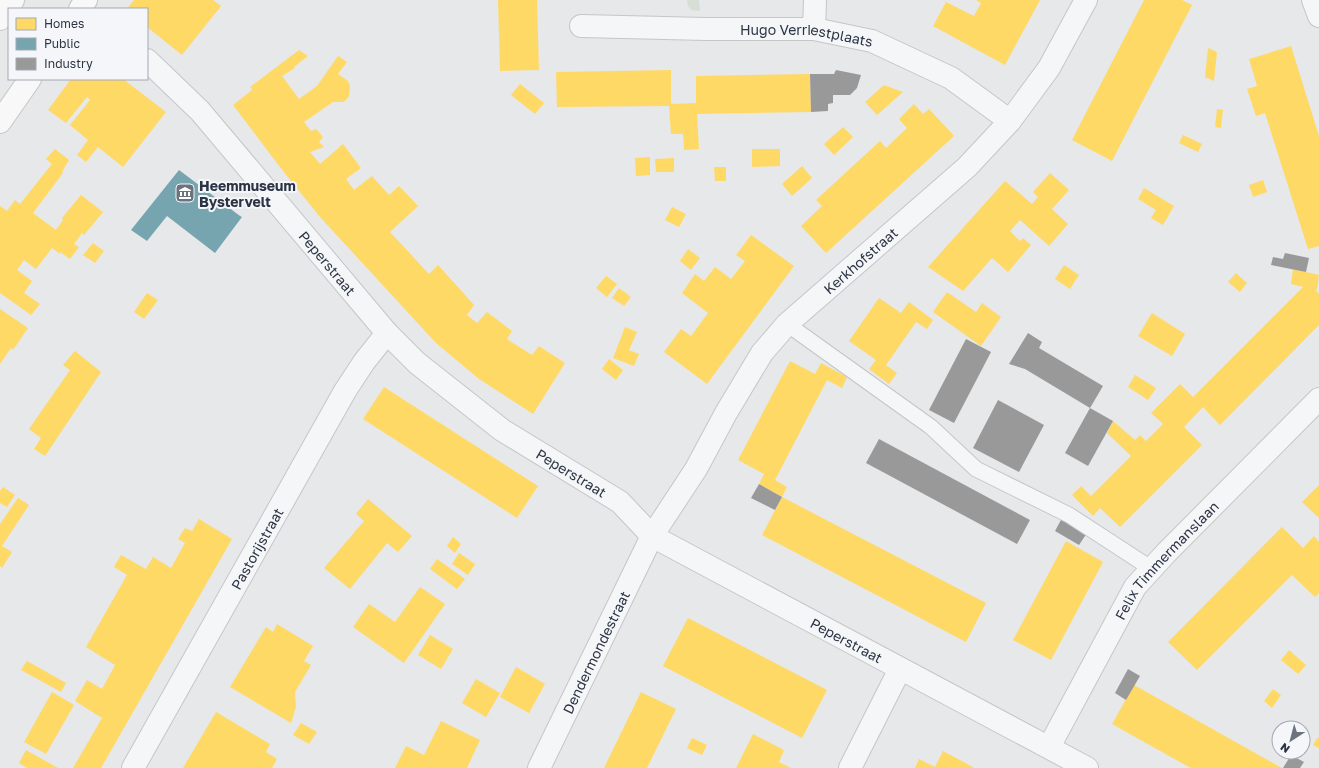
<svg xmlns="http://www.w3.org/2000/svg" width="1319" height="768" font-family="'Golos Text',sans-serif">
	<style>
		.green { fill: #d6ded6 }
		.homes { fill: #ffd966 }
		.public { fill: #76a5af }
		.industry { fill: #999 }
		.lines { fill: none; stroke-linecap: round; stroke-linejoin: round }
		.lane-casing { stroke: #c4c6c8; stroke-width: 17 }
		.street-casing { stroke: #c4c6c8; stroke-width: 24 }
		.secondary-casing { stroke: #c4c6c8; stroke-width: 24 }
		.lane { stroke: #f5f6f7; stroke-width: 15 }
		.street { stroke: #f5f6f7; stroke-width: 22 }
		.secondary { stroke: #f8f8f8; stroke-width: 22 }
		.labels { text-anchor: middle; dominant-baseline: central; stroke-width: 4; stroke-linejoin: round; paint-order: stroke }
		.street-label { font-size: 14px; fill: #2b3445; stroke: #f4f6f9 }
		.poi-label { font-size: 14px; font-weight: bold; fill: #2b3445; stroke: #f4f6f9; text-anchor: start }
	</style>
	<rect width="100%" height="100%" fill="#e6e8ea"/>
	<path class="green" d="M687,0H699L700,11L691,10L688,6Z"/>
	<g class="homes">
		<path d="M134,0H213L221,6L182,55L147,27V9H127Z"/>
		<path d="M498,0H537L539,70L500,71Z"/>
		<path d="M976,0H1040L1005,65L933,26L946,2L974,16L981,3Z"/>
		<path d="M1144,0H1182L1192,5L1112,161L1072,140Z"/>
		<path d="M1291,46L1319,136V246L1308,249L1265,113L1256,116L1247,89L1257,86L1249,59Z"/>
		<path d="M1208,48L1217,52L1214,81L1205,77Z"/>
		<path d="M299,50L308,56L294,67L295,68L282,76L299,99L317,86L338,56L347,62L338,74L348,81L350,86L349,96L346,100L343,102H333L304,122L311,131L316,129L323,137L319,142L324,147L310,152L320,164L343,144L361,168L346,179L354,190L372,176L389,195L399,186L418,206L390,232L429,274L438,265L457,286L474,305L467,315L477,323L487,312L512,331L507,339L532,355L539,346L565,363L533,414L479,379L436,343L320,217L283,171L233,105L252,90L250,87Z"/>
		<path d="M671,70V104L696,103V76L810,74L811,112L697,114L699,149L684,150L683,134H671L669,106L557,107L556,72Z"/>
		<path d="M71,79H123L166,112L123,167L98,147L86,162L77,155L88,140L70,125L90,100L87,97L66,123L48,110Z"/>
		<path d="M520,84L544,103L535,114L511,95Z"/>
		<path d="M884,85L903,92L877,115L865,102Z"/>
		<path d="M914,104L923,114L929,109L954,136L826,253L801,226L822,206L816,200L880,141L886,148L907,128L899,119Z"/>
		<path d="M1217,109L1223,110L1221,128L1215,127Z"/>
		<path d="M843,127L853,137L834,155L824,144Z"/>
		<path d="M1183,135L1202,144L1198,152L1179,143Z"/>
		<path d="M55,149L69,160L62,172L63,173L33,213L56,230L63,220L62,218L81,195L103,212L84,235L82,233L74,244L79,247L70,259L60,252V254L52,248L36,269L24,260L17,270L32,281L24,293L40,304L31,315L0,293V206L7,211L15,200L20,204L52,164L46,159Z"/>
		<path d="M752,149H780V166L752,167Z"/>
		<path d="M650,157V175L636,176L635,158Z"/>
		<path d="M674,158V172H656L655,159Z"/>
		<path d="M802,166L812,178L792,196L782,184Z"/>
		<path d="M714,167H726V181H715Z"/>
		<path d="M1050,173L1069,190L1052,209L1068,224L1049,246L1020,220L1010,231L1020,241L1023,238L1031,245L1008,272L992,258L963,291L928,267L1005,181L1032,204L1038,197L1033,192Z"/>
		<path d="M1263,180L1267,192L1253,197L1249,185Z"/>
		<path d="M1144,188L1174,206L1163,225L1151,218L1156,210L1138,199Z"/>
		<path d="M672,207L686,214L679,227L665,220Z"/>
		<path d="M751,235L794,266L707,384L664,352L681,329L691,336L708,313L682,293L695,274L704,281L715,267L731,279L745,261L736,255Z"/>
		<path d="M93,243L104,251L95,263L83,255Z"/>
		<path d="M688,249L700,258L691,270L680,261Z"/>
		<path d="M1064,265L1079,275L1070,289L1055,279Z"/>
		<path d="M1293,269L1319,275L1317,290L1315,289L1319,294V325L1220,425L1203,407L1184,427L1202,445L1120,527L1100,508L1093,516L1072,495L1081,486L1091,496L1131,456L1107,433L1113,421L1135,440L1140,435L1146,441L1163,424L1151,413L1180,384L1193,397L1303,287L1291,284Z"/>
		<path d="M1236,273L1247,283L1240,292L1228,282Z"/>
		<path d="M606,276L617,284L607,297L596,288Z"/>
		<path d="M619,288L631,297L624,306L612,298Z"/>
		<path d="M947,292L976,312L982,303L1001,317L981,346L933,312Z"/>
		<path d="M147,293L158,300L144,319L134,312Z"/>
		<path d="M879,298L901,313L909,302L933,320L927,329L916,322L886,365L897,373L889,384L869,369L876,360L849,341Z"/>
		<path d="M0,309L28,328L13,350L11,348L0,364Z"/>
		<path d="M1152,313L1185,334L1172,356L1138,336Z"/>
		<path d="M625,327L637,332L629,350L639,354L634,366L613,358Z"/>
		<path d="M75,351L101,372L45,456L34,449L41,438L29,429L70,370L63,365Z"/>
		<path d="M609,359L623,370L616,380L602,369Z"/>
		<path d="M790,361L815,374L821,363L847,377L842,388L827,380L775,480L787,487L782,497L759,484L764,474L738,460Z"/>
		<path d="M1135,375L1156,388L1148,400L1128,387Z"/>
		<path d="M384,387L538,486L517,518L363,419Z"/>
		<path d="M1319,485V518L1302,502Z"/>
		<path d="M3,487L15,495L7,507L0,503V491Z"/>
		<path d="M782,497L986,603L966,642L762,535Z"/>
		<path d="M18,498L29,505L2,546L12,552L2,568L0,566V524Z"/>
		<path d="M368,499L412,536L398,552L387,543L350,589L324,568L364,521L356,514Z"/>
		<path d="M199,519L232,539L101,768H73L102,718L75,701L87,680L102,689L115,665L86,647L127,575L114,567L121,555L146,569L153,557L171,568L185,543L178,539L185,528L192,531Z"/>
		<path d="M1282,527L1303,548L1314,536L1319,542V593L1315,597L1292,575L1197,670L1168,642Z"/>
		<path d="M453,537L461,544L455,553L447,546Z"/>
		<path d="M1066,541L1103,562L1051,660L1013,640Z"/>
		<path d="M459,553L475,564L468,575L452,564Z"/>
		<path d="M437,559L465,579L457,589L430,569Z"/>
		<path d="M420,587L445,604L404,663L353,627L369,604L395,622Z"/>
		<path d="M688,618L827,690L802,738L663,666Z"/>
		<path d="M277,624L313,646L304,661L311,665L295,692L296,707L291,723L230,687L266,627L273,632Z"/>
		<path d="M430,635L453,649L441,669L418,655Z"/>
		<path d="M1289,650L1306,665L1298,674L1281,660Z"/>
		<path d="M27,661L66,683L61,692L21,670Z"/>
		<path d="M516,667L545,684L529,713L500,697Z"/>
		<path d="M476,679L500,693L486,717L462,703Z"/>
		<path d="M1134,685L1159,699L1282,768H1191L1187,766L1112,724Z"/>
		<path d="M1273,689L1281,695L1272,708L1264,701Z"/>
		<path d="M52,692L74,705L46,754L24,742Z"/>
		<path d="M641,692L676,709L647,768H604Z"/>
		<path d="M216,712L270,744L266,752L277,759L272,768H183Z"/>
		<path d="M441,721L480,740L467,768H395L406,746L424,755Z"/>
		<path d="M301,723L317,732L309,744L293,735Z"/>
		<path d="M753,734L784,750L779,762L791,768H736Z"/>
		<path d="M1318,737L1319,738V748L1313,745Z"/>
		<path d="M692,738L707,745L702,755L687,748Z"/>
		<path d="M26,750L58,768H27L19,763Z"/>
		<path d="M943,751L971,766L974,768H915L919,759L935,767Z"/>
	</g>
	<path class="public" d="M179,170L240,216L242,217L215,253L167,216L147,241L131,230Z"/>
	<g class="industry">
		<path d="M836,70L861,75L857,88L850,95H833V103L828,104V111L811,112L810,74H834Z"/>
		<path d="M1285,253L1309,258L1306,272L1271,265L1273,257L1283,259Z"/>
		<path d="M1028,333L1042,342L1039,348L1103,386L1090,408L1025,369L1009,364Z"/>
		<path d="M966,339L991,352L954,423L929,410Z"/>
		<path d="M998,400L1044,425L1019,472L973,448Z"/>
		<path d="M1090,408L1113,421L1088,466L1065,453Z"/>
		<path d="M879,439L1030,520L1017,544L866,463Z"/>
		<path d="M759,484L782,497L775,510L751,498Z"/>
		<path d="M1062,518L1087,533L1079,545L1055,531Z"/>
		<path d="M1128,669L1140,676L1126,700L1115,693Z"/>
		<path d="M1291,755L1304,762L1300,768H1283Z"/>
	</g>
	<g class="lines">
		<defs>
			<path id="lane" d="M787,324L931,427L976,469L1069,515L1152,569"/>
			<g id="street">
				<path d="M1313,0L1319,16"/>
				<path id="s1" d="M581,26L706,29H814L872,41L951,78L1010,121"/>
				<path d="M814,29L815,0"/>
				<path id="s2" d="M147,60L200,111L387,333L417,363L502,430L620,502L652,536L1087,768"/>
				<path id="s3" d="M1049,747L1135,587L1166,553L1319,399"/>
				<path id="s4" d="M133,768L345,391L364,362L387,333"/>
				<path id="s5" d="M539,768L652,536L696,469L726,413L762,353L787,324L967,167L1010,121L1049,68L1086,0"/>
				<path d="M850,768L900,669"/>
			</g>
			<g id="secondary">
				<path d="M80,9L86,0"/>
				<path d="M0,19L13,0"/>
				<path d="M0,122L30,79"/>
			</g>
		</defs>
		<use href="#lane" class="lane-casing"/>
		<use href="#street" class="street-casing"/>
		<use href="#secondary" class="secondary-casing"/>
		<use href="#lane" class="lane"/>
		<use href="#street" class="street"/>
		<use href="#secondary" class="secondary"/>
	</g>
	<defs>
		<symbol id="museum-square" viewBox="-11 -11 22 22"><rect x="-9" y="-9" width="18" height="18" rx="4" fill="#6c737f" stroke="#f4f6f9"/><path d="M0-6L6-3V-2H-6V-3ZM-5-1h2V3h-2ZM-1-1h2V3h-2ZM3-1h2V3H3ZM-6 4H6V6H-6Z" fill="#fff"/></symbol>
	</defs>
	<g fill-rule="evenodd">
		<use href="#museum-square" x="174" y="182" width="22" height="22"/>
	</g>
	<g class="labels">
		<g class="street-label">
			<text stroke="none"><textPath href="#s1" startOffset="226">Hugo Verriestplaats</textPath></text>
			<text stroke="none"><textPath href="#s5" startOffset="607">Kerkhofstraat</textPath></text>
			<text stroke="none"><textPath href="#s2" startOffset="272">Peperstraat</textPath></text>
			<text stroke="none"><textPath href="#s2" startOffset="596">Peperstraat</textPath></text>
			<text stroke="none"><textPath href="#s4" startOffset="252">Pastorijstraat</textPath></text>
			<text stroke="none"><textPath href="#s3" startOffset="222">Felix Timmermanslaan</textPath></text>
			<text stroke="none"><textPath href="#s2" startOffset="920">Peperstraat</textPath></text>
			<text stroke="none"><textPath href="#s5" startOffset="129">Dendermondestraat</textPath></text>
		</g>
		<g class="poi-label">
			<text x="199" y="185">Heemmuseum<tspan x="199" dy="16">Bystervelt</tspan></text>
		</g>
	</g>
	<rect x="8" y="8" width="140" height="72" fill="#f4f6f9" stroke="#a4a8b1"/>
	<rect x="16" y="18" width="20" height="12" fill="#ffd966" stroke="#a4a8b1"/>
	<text x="44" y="28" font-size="12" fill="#2b3445">Homes</text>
	<rect x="16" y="38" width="20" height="12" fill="#76a5af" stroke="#a4a8b1"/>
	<text x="44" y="48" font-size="12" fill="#2b3445">Public</text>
	<rect x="16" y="58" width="20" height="12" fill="#999999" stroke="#a4a8b1"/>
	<text x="44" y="68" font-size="12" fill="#2b3445">Industry</text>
	<g transform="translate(1291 740) rotate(216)"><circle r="19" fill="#f4f6f9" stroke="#a4a8b1"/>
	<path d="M0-3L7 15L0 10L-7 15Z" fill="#6c737f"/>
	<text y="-6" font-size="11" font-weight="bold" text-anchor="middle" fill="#2b3445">N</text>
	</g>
</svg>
